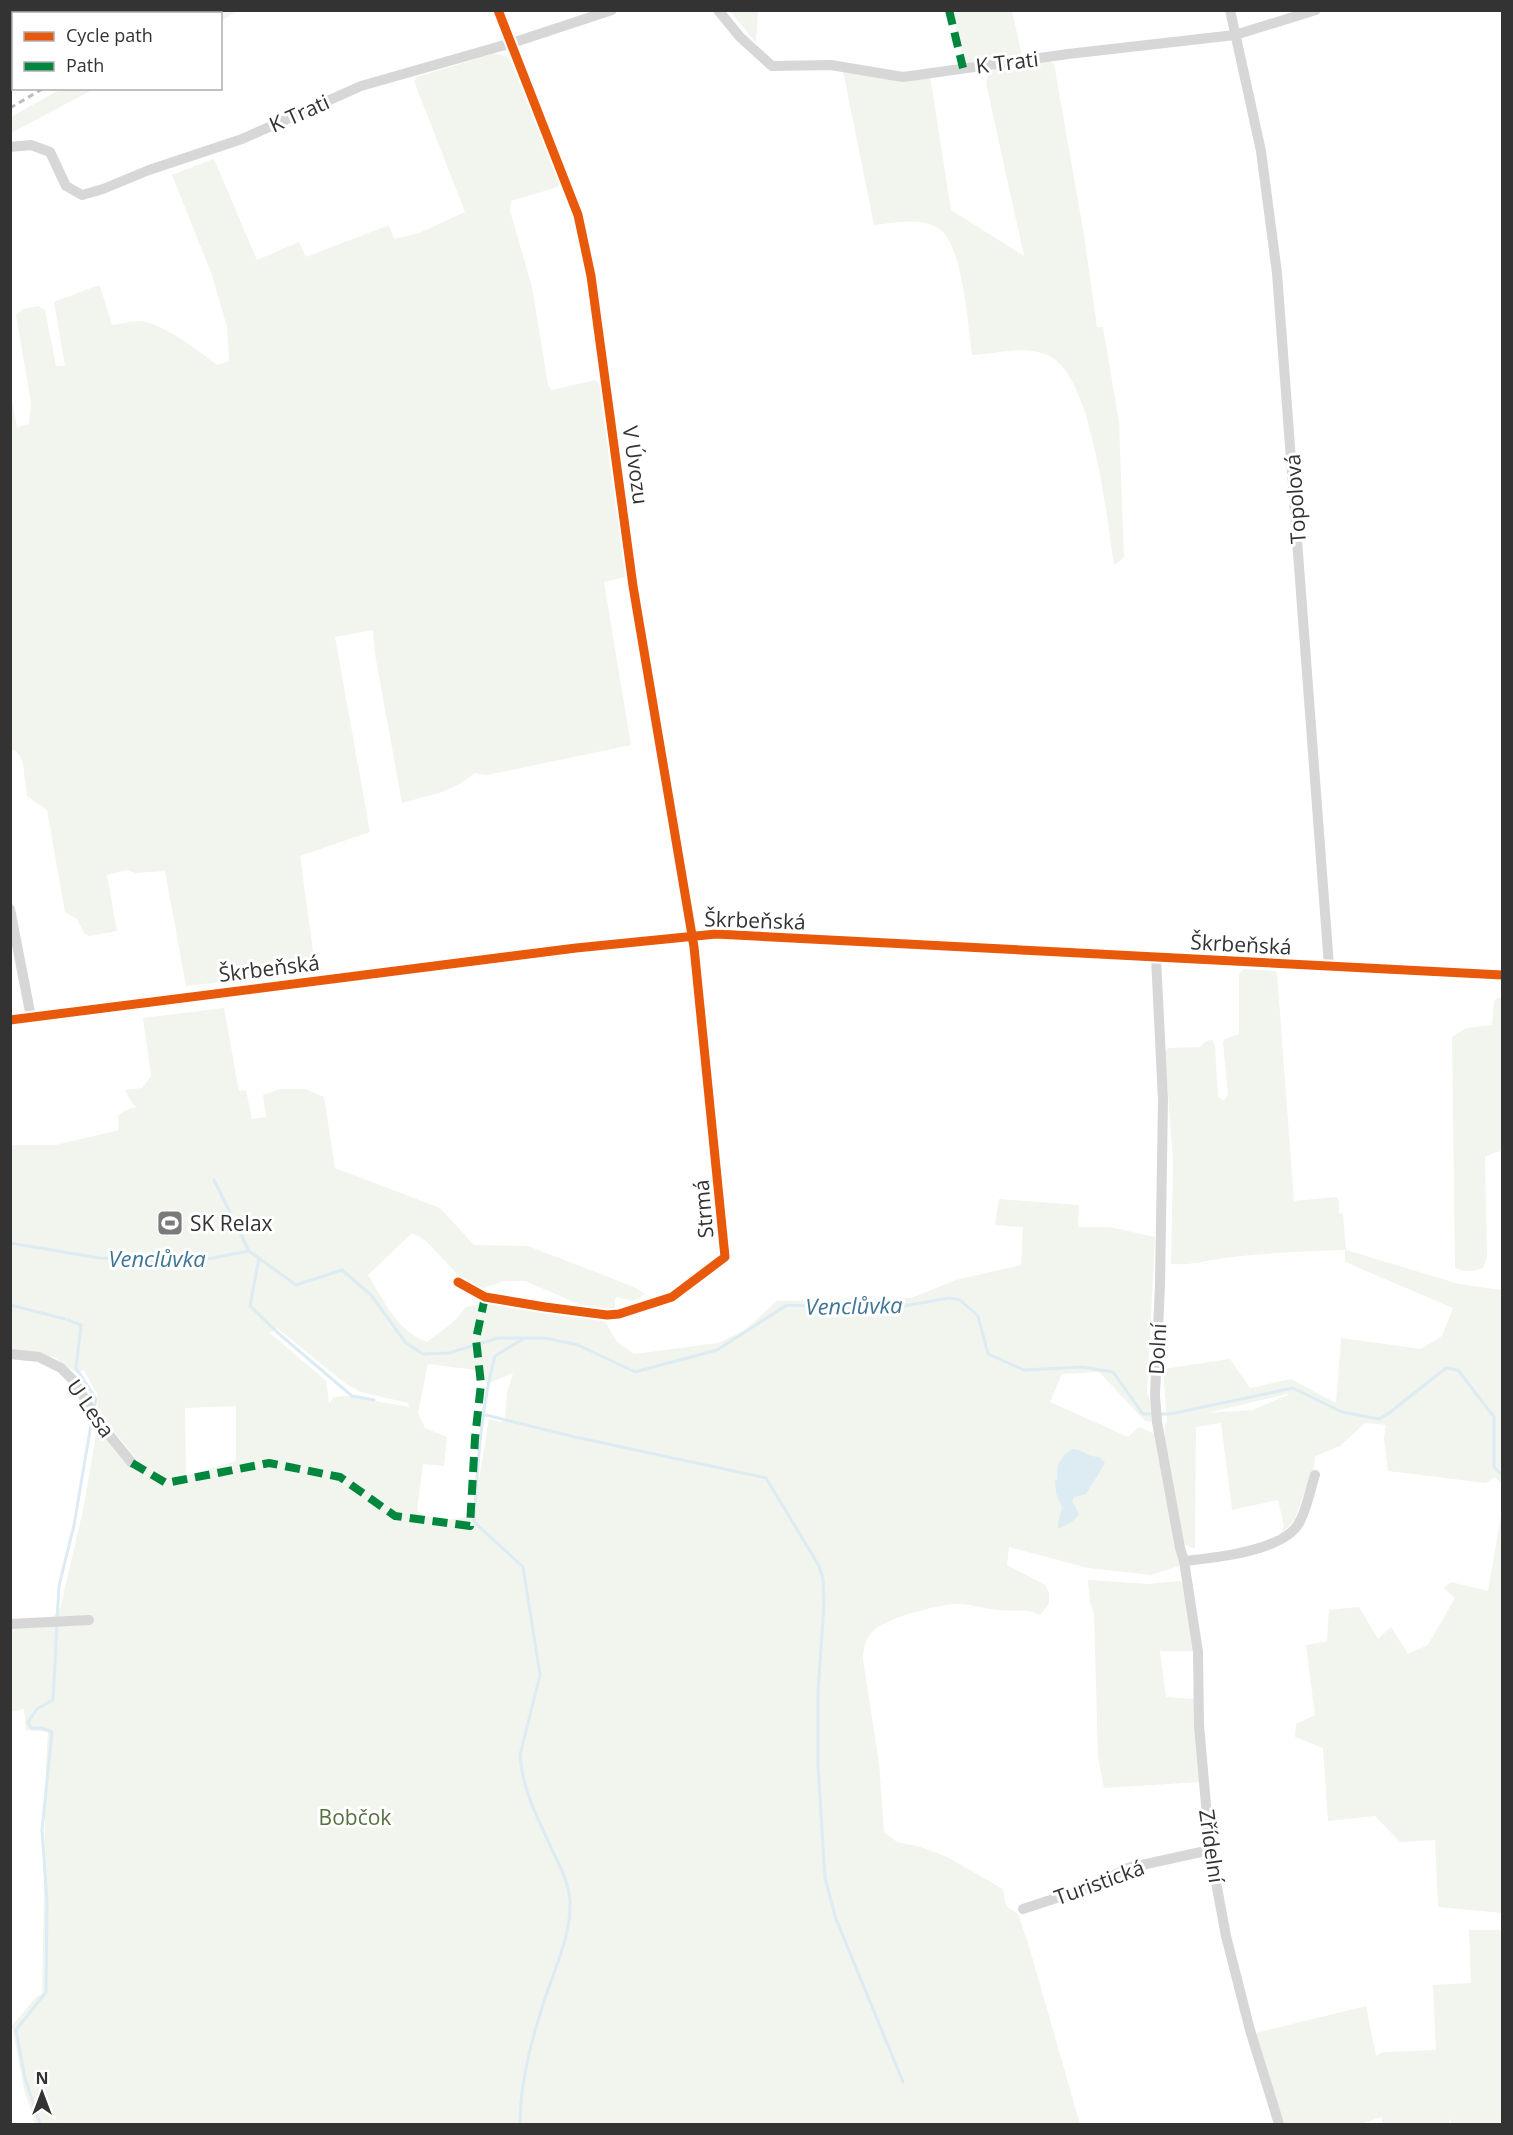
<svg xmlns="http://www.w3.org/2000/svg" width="1513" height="2135" font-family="'Open Sans',sans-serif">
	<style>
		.green { fill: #f1f5ed; fill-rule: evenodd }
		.water { fill: #ddebf3 }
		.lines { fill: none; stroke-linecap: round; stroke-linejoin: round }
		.stream { stroke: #ddebf3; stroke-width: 3 }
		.street { stroke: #d7d7d7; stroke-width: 10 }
		.rail { stroke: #bebebe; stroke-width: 3; stroke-dasharray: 6 4.5; stroke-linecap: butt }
		.quiet { stroke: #00873e; stroke-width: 8; stroke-dasharray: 15 8; stroke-linecap: butt }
		.cycleway-casing { stroke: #fff; stroke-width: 13 }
		.cycleway { stroke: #e8590c; stroke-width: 9 }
		.labels { text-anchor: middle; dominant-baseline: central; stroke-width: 6; stroke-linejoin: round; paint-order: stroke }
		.street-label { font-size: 21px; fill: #333; stroke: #fff }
		.poi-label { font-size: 21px; fill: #333; stroke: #fff; text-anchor: start }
		.park-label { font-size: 21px; fill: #56703f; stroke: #fff }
		.water-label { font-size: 22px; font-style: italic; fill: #3f7597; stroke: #fff }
	</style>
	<rect width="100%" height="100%" fill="#fff"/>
	<g class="green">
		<path d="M11,10H151V11L145,14H14V88L11,90Z"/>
		<path d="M199,11V10L238,11L221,21L220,14L194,13Z"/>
		<path d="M730,11H758L756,43Z"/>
		<path d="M952,11H1012L1022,55L964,64Z"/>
		<path d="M492,54C504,54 509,57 516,67L547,142L560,181L558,187L511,201L510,211L532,287L548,385L552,390L595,380L600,385L626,577L604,582L631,745L487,775L475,773L460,784L442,792L402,803L375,654L373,630L335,637L370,832L300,856L313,951L312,964L307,972L186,986L165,871L135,873L127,870L107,875L117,931L89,936L84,933L77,919L65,912L47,810L27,796L23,764L20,756L15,750H11L10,391L17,427L29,424L31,403L16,315L23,309L38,306L45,310L56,366H65L54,302L96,286H100L112,325C121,324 131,321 140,321C160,322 201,352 217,365L229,361L227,327L212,275L172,175L214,159L257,260L299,242L306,257L389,225L394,239L419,233L465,212L414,81L417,77Z"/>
		<path d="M1048,60L1054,64L1084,235L1097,327H1103L1119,422L1124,558L1114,565C1107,519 1093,384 1053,358C1030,343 998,354 972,355C968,326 963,243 938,228C918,217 894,223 874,225L843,71L930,76L951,210L1024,256L986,83L988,75L994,69Z"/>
		<path d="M61,89H94L11,133V117Z"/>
		<path d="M1244,969L1275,971L1277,973L1294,1201L1337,1197L1339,1202V1213L1343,1214L1346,1250L1459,1284L1502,1290V1485L1495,1477L1486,1483L1388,1471L1384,1438L1386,1425L1365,1423L1340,1446L1315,1456L1314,1467L1294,1521L1280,1535L1284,1526L1278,1500L1232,1510L1221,1423L1196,1427L1195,1549L1179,1542V1566L1151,1575L1088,1568L1009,1547L1007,1565L1045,1585L1049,1593V1604L1040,1615C1026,1608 1014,1612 999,1610C985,1609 972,1604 958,1604C940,1604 886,1618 874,1630C865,1639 863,1649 863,1660L879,1763L884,1832L897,1842L921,1847L947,1857L1003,1889L1006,1906L1018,1914L1028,1943L1080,2124H35L24,2089L12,2026L36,1997L42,1994L46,1763L48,1732L26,1730L24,1709L11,1712L10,1628L43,1627L60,1609L83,1510L97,1429L126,1461H138L98,1412L97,1394L84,1370L76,1373L54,1357L23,1351L11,1350V1145H56L119,1130L118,1116L124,1111L136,1107L132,1103L125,1090L142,1088L151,1076L143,1018L224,1008L239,1091L246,1090L252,1119L266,1117L263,1095L280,1089H305L324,1097L335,1168L440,1208L474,1245L528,1246L634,1287L645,1294L633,1301L617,1297L615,1298V1312L595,1311L525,1281H504L481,1289L463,1280L425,1240L412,1233L368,1275C385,1302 396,1330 427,1342L452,1323L466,1307L493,1303L604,1320L617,1342L634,1354L718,1343L745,1330L777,1301L911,1298L956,1280L1021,1265L1023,1227L995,1225L999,1199L1079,1205L1078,1227H1109L1155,1237L1147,1393L1154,1409V1422L1145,1421L1099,1372L1062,1374L1050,1402L1128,1437L1139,1427L1155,1434L1162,1467L1165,1425L1167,1422L1163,1369L1230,1359L1250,1388L1291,1379L1336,1403L1341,1338L1421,1349L1442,1336L1453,1308L1345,1262V1250C1307,1251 1269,1253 1232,1257C1211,1259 1192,1266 1171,1264L1173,1162L1165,1053L1166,1049L1169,1048L1200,1047L1206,1041L1212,1040L1215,1046L1218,1096L1223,1101L1228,1095L1223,1042L1225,1039L1239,1034V974ZM277,1328L346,1384L361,1392L408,1403L409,1407L346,1396L334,1397L329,1403L326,1381L270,1333ZM428,1364L476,1370L487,1384L513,1373L507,1393L505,1419L500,1422L489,1419L478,1486L476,1515C455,1520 437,1523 417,1511L423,1464L444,1466L447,1437L425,1428L418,1413ZM1288,1395L1252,1410L1207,1413L1287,1394ZM236,1406V1461L186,1476L185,1408Z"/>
		<path d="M1497,998H1502V1151L1493,1153L1485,1157L1487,1258L1483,1268C1474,1272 1464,1272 1455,1268L1452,1037L1467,1028L1492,1025L1494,1002Z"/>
		<path d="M1502,1510V1913L1438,1907L1435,1840L1400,1842L1375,1816L1328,1821L1323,1748L1295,1737L1296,1724L1315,1715L1306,1645L1327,1641L1329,1610L1359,1607L1378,1639L1391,1627L1408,1654L1428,1645L1455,1598L1444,1588L1451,1582L1488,1591Z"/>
		<path d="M1088,1580L1148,1584L1180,1581L1186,1588L1193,1651H1160L1166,1697L1194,1699L1200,1782L1104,1788L1098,1756L1094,1613L1090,1602Z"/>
		<path d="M1469,1930H1502L1501,2124H1450L1452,2118L1448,2124H1382V2117L1360,2124H1282L1256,2033L1366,2006L1376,2056L1383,2052L1436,2050L1433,1985L1471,1983Z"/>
	</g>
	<path class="water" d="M1072,1449C1085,1450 1085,1456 1099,1457L1105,1463L1086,1494L1074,1497L1072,1501L1079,1514L1073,1521L1058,1529V1523L1062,1507L1056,1493L1055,1480L1058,1479C1055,1467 1061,1455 1072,1449Z"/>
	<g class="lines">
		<g class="stream">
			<path d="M214,1180L249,1251"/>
			<path d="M10,1243L99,1258L192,1262L249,1251L296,1285L342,1270L371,1295L406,1343L423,1354L449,1353L498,1338H545L578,1345L635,1372L717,1350L787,1305L887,1309L949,1298L960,1300L978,1316L988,1354L1024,1370L1082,1367L1113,1372L1143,1414H1154"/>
			<path d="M259,1258L250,1306L278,1333L352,1396L374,1400"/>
			<path d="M10,1305L65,1319"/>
			<path d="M68,1320L81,1325L76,1368L96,1399L94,1409"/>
			<path d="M482,1414L575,1437L766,1478L819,1566L823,1579L824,1604L818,1693V1765L825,1878L836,1919L903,2082"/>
			<path d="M1160,1414H1170L1293,1388L1342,1412L1379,1419L1389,1413L1446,1368L1458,1370L1494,1417V1467L1502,1475"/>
			<path d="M57,1619L59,1586L74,1525L92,1419"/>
			<path d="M40,2124L25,2078L16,2030L46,1992L47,1901L42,1830L52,1732L42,1728H31L28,1722L37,1709L53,1700L57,1625"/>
			<path d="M520,2124C520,2085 530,2045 542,2008C552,1973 571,1939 570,1902C569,1884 562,1870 554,1854C540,1822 522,1791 520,1755L540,1675L523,1567L474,1522C478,1466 480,1411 495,1356L523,1339"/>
		</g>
		<g class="street">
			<path d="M718,10L740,37L772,66L831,65L903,77L1068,54L1235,35L1316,10"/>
			<path d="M1230,10L1261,151L1277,273L1329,966"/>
			<path d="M10,147L31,145L50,152L66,186L82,195L103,189L149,170L242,139L361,86L512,43L612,10"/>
			<path d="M10,909L31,1017"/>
			<path d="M1156,958L1163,1100L1160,1285L1155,1395L1157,1422L1180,1548L1184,1561C1214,1558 1284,1551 1299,1523C1307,1509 1310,1490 1315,1475"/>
			<path d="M10,1020L576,948L716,934L1502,975"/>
			<path d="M458,1282L485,1297L545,1307L607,1315L619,1314L672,1297L725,1257L694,947L633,586L591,276L578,215L498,10"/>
			<path d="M10,1354L39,1357L61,1368L75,1382L97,1420L132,1463"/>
			<path d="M1184,1561L1198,1652L1199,1725L1210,1850L1226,1936L1250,2030L1279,2124"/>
			<path d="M10,1624L89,1620"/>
			<path d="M1023,1909L1087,1888L1128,1868L1210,1850"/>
		</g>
		<g class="rail">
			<path d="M163,14L168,10"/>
			<path d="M177,14L182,10"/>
			<path d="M10,108L44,88"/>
		</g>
		<g class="quiet">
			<path d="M949,10L963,68"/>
			<path d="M132,1463L166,1483L269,1463L340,1477L395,1516L470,1526L475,1438L481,1384L476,1339L485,1297"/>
		</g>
		<defs>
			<g id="cycleway">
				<path d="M10,1020L576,948L716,934L1502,975"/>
				<path d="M458,1282L485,1297L545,1307L607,1315L619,1314L672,1297L725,1257L694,947L633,586L591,276L578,215L498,10"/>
			</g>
		</defs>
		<use href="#cycleway" class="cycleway-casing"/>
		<use href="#cycleway" class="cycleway"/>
	</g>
	<defs>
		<symbol id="stadium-square" viewBox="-11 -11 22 22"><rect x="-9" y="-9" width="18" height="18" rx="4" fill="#7a7a7a" stroke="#fff"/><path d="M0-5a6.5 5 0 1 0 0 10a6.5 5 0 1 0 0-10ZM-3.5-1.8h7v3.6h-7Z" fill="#fff"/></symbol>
	</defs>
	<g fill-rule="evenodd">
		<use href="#stadium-square" x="155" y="1208" width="30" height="30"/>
	</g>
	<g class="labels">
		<g class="street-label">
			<text transform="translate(1007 62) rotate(-7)">K Trati</text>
			<text transform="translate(299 113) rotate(-24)">K Trati</text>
			<text transform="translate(636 465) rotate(82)">V Úvozu</text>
			<text transform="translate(1295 499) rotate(-94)">Topolová</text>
			<text transform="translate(755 920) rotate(2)">Škrbeňská</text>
			<text transform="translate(1241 944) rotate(3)">Škrbeňská</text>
			<text transform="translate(269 968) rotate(-7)">Škrbeňská</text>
			<text transform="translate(703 1209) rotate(-95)">Strmá</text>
			<text transform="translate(1157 1349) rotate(-87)">Dolní</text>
			<text transform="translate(91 1408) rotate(55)">U Lesa</text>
			<text transform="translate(1212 1846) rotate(82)">Zřídelní</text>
			<text transform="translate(1099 1882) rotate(-20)">Turistická</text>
		</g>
		<g class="poi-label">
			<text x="190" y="1223">SK Relax</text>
		</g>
		<g class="park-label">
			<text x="355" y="1817">Bobčok</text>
		</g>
		<g class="water-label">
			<text x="157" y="1258">Venclůvka</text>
			<text transform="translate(854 1305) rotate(-1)">Venclůvka</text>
		</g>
	</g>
	<rect width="1513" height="2135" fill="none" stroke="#333333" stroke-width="24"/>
	<rect x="12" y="12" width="210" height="78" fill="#ffffff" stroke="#adadad" stroke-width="1.5"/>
	<rect x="24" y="32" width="30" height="9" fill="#e8590c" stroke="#adadad" stroke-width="1.5"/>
	<text x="66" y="42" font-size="18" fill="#333333">Cycle path</text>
	<rect x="24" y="62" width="30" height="9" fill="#00873e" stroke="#adadad" stroke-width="1.5"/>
	<text x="66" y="72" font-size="18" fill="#333333">Path</text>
	<g transform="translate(42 2093)" stroke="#ffffff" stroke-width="4.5" paint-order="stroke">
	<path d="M0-4.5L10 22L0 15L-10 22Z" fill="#333333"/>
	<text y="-9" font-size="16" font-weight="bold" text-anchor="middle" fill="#333333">N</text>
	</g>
</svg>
